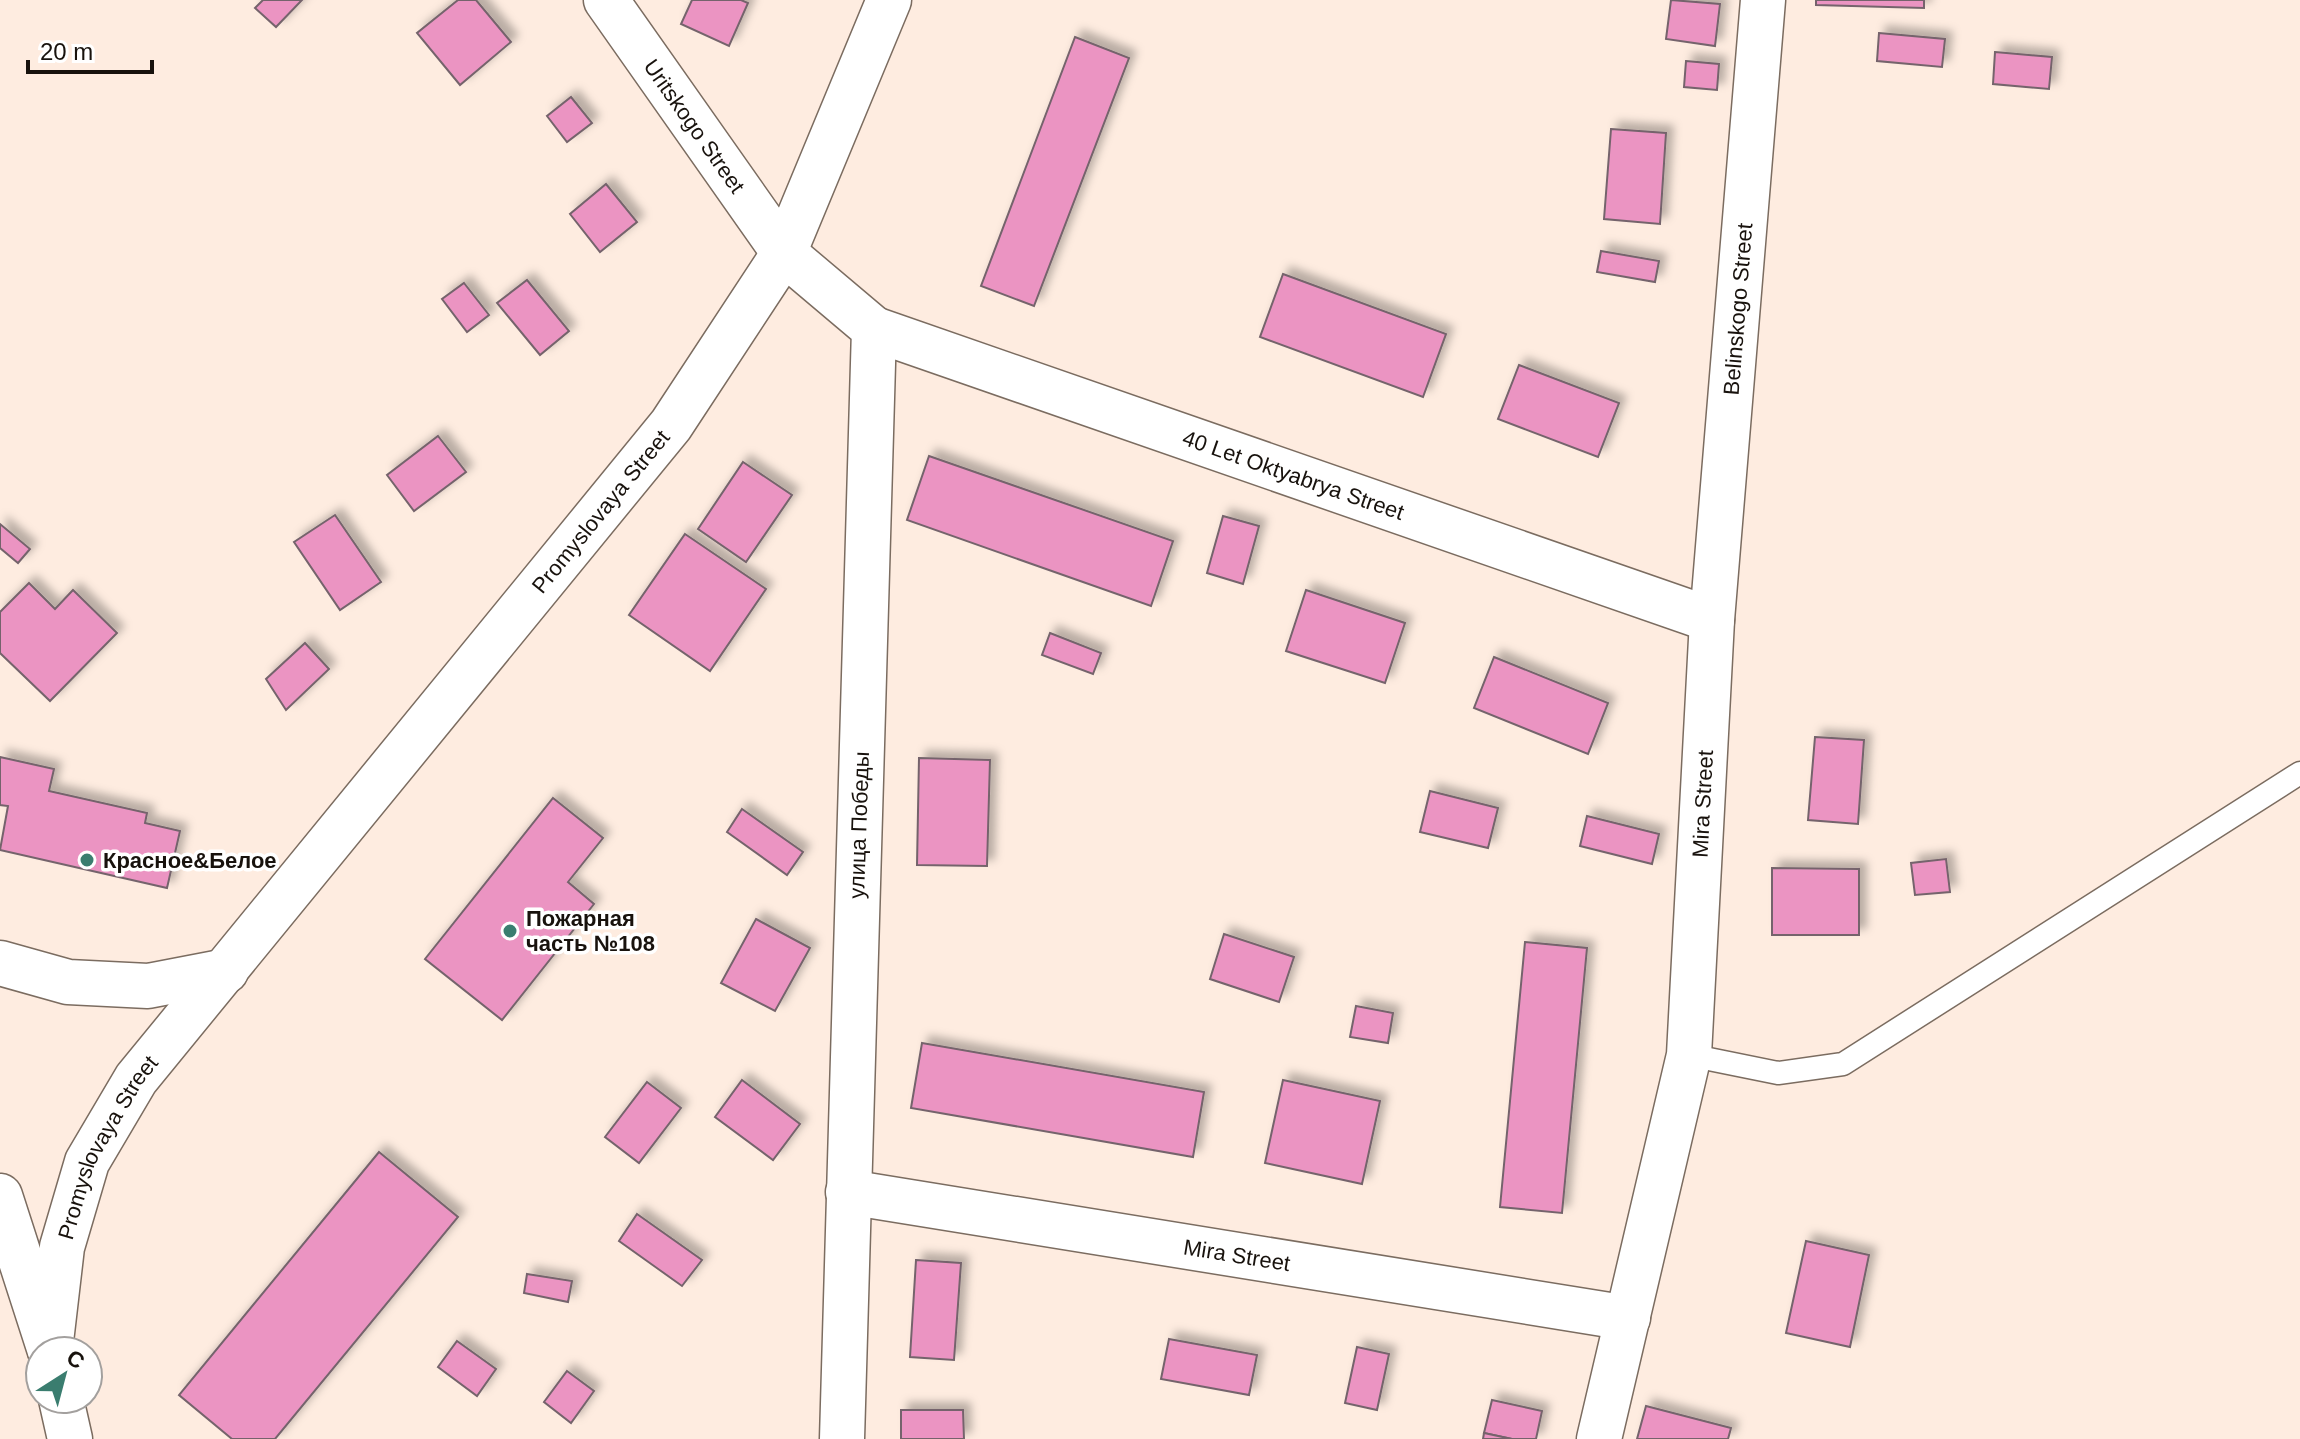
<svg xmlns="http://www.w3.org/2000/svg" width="2300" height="1439" font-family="Helvetica,sans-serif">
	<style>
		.building { fill: #eb94c2; stroke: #75646c; stroke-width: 2; filter: url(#shadow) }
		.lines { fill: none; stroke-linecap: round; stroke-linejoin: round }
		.service-casing { stroke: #7b6c60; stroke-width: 25 }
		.minor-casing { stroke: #7b6c60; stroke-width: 47 }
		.secondary-casing { stroke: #7b6c60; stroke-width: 47 }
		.primary-casing { stroke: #7b6c60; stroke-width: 47 }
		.service { stroke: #fff; stroke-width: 22 }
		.minor { stroke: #fff; stroke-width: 44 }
		.secondary { stroke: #fff; stroke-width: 44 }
		.primary { stroke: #fff; stroke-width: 44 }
		.poi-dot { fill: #3a7d6f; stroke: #fff; stroke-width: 3 }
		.labels { text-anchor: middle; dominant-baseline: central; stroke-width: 7; stroke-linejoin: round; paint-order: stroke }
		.street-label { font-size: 22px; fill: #18120d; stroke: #fff }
		.poi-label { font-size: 22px; font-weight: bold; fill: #18120d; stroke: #fff; text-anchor: start }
	</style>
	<defs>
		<filter id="shadow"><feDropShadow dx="7" dy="-7" stdDeviation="4" flood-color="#0004"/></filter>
	</defs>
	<rect width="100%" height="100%" fill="#feece0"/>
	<g class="building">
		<path d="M263,0H302L276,27L255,8Z"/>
		<path d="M458,0H476L511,42L460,85L417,33Z"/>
		<path d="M692,0H741L748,3L729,46L681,24Z"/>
		<path d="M1671,0L1720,4L1715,46L1666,39Z"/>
		<path d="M1816,0H1924V8L1816,5Z"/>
		<path d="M1879,33L1945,39L1942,67L1877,61Z"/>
		<path d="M1075,37L1129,58L1034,306L981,286Z"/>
		<path d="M1995,52L2052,57L2049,89L1993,84Z"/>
		<path d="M1686,61L1719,64L1717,90L1684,87Z"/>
		<path d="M571,97L592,123L567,142L547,116Z"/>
		<path d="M1611,129L1666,133L1660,224L1604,219Z"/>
		<path d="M606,184L637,222L600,252L570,214Z"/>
		<path d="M1601,251L1659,261L1655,282L1597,272Z"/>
		<path d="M1283,274L1446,334L1423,397L1260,337Z"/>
		<path d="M527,280L569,331L540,355L497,303Z"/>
		<path d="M464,283L489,315L467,332L442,299Z"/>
		<path d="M1519,365L1619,403L1598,457L1498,419Z"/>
		<path d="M438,436L466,472L414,511L387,475Z"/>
		<path d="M929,456L1173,541L1151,606L907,520Z"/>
		<path d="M743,462L792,495L746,562L698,529Z"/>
		<path d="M335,515L381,582L340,610L294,542Z"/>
		<path d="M1223,516L1259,526L1243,584L1207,573Z"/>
		<path d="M0,524L30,549L18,563L0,548Z"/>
		<path d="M685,534L766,589L710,671L629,615Z"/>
		<path d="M29,583L55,609L73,590L117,633L50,701L0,653V612Z"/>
		<path d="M1306,590L1405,623L1385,683L1286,651Z"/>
		<path d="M1050,633L1101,653L1093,674L1042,655Z"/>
		<path d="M305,643L329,669L286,710L266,679Z"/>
		<path d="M1494,657L1608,703L1588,754L1474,708Z"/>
		<path d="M1815,737L1864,740L1858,824L1808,820Z"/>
		<path d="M0,757L54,769L49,791L147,813L145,823L180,831L167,888L0,850L8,806L0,805Z"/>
		<path d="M919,758L990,760L987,866L917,865Z"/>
		<path d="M1430,791L1498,808L1488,848L1420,832Z"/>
		<path d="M553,798L603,838L568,882L594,904L502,1020L425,959Z"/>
		<path d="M742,809L803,852L787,875L727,832Z"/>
		<path d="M1587,816L1659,834L1652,864L1580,846Z"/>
		<path d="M1946,859L1950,892L1915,895L1911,863Z"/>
		<path d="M1772,868L1859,869V935H1772Z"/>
		<path d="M756,919L810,948L775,1011L721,983Z"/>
		<path d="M1224,934L1294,957L1279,1002L1210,979Z"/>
		<path d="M1525,942L1587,948L1562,1213L1500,1207Z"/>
		<path d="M1356,1006L1393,1013L1388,1043L1350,1037Z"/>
		<path d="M922,1043L1204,1092L1193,1157L911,1108Z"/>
		<path d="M742,1080L800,1124L773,1160L715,1117Z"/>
		<path d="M1283,1080L1380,1101L1362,1184L1265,1163Z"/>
		<path d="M647,1082L681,1108L639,1163L605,1137Z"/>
		<path d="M379,1152L458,1217L275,1439H232L179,1395Z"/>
		<path d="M637,1214L702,1260L682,1286L619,1241Z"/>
		<path d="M1806,1241L1869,1255L1850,1347L1786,1333Z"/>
		<path d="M916,1260L961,1263L954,1360L910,1357Z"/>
		<path d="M527,1274L572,1281L568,1302L524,1293Z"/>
		<path d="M1169,1339L1257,1355L1249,1395L1161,1379Z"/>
		<path d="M457,1341L496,1369L477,1396L438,1367Z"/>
		<path d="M1357,1347L1389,1354L1377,1410L1345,1403Z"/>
		<path d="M567,1371L594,1391L571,1423L544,1402Z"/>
		<path d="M1492,1400L1542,1411L1536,1439H1512L1484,1433Z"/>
		<path d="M1646,1406L1731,1428L1728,1439H1637Z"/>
		<path d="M901,1410H963L964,1439H901Z"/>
		<path d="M1484,1433L1512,1439H1483Z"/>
	</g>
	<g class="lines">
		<defs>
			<path id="service" d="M1689,1055L1778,1073L1843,1064L2300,773"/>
			<g id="minor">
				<path id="s1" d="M606,0L784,253L874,329L842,1439"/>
				<path id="s2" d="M874,329L1712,620"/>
				<path id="s3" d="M848,1192L1628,1318"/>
				<path id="s4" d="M1599,1439L1689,1055L1712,620L1763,0"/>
			</g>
			<g id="secondary">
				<path d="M0,963L68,982L148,986L226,971"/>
				<path id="s5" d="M50,1350L62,1247L87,1162L136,1079L671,425L784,253L889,0"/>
			</g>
			<g id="primary">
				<path d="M0,1196L50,1351"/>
				<path d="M61,1399L70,1439"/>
			</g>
		</defs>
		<use href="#service" class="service-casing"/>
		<use href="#minor" class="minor-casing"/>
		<use href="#secondary" class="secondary-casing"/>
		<use href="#primary" class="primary-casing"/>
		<use href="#service" class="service"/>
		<use href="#minor" class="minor"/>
		<use href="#secondary" class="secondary"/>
		<use href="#primary" class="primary"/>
	</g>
	<g class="poi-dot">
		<circle cx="87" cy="860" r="8"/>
		<circle cx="510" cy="931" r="8"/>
	</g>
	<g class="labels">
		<g class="street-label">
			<text stroke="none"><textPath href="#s1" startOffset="154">Uritskogo Street</textPath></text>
			<text stroke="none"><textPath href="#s4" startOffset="1142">Belinskogo Street</textPath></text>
			<text stroke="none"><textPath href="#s2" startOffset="444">40 Let Oktyabrya Street</textPath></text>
			<text stroke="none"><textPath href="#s5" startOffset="1022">Promyslovaya Street</textPath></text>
			<text stroke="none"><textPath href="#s4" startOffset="646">Mira Street</textPath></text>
			<text transform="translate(859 825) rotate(-88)">улица Победы</text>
			<text stroke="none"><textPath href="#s5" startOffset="214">Promyslovaya Street</textPath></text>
			<text stroke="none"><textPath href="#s3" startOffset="394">Mira Street</textPath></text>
		</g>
		<g class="poi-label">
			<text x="103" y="860">Красное&amp;Белое</text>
			<text x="526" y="918">Пожарная<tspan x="526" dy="25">часть №108</tspan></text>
		</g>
	</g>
	<g transform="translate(64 1375) rotate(36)"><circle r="38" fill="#ffffff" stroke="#a3a09e" stroke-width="2"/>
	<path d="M0-6L14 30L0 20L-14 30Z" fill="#3a7d6f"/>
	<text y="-12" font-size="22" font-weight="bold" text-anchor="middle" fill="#18120d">С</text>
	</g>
	<path d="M28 60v12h124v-12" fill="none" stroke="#18120d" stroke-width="4"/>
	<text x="40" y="60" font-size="24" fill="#18120d" stroke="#ffffff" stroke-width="6" paint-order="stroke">20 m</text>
</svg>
